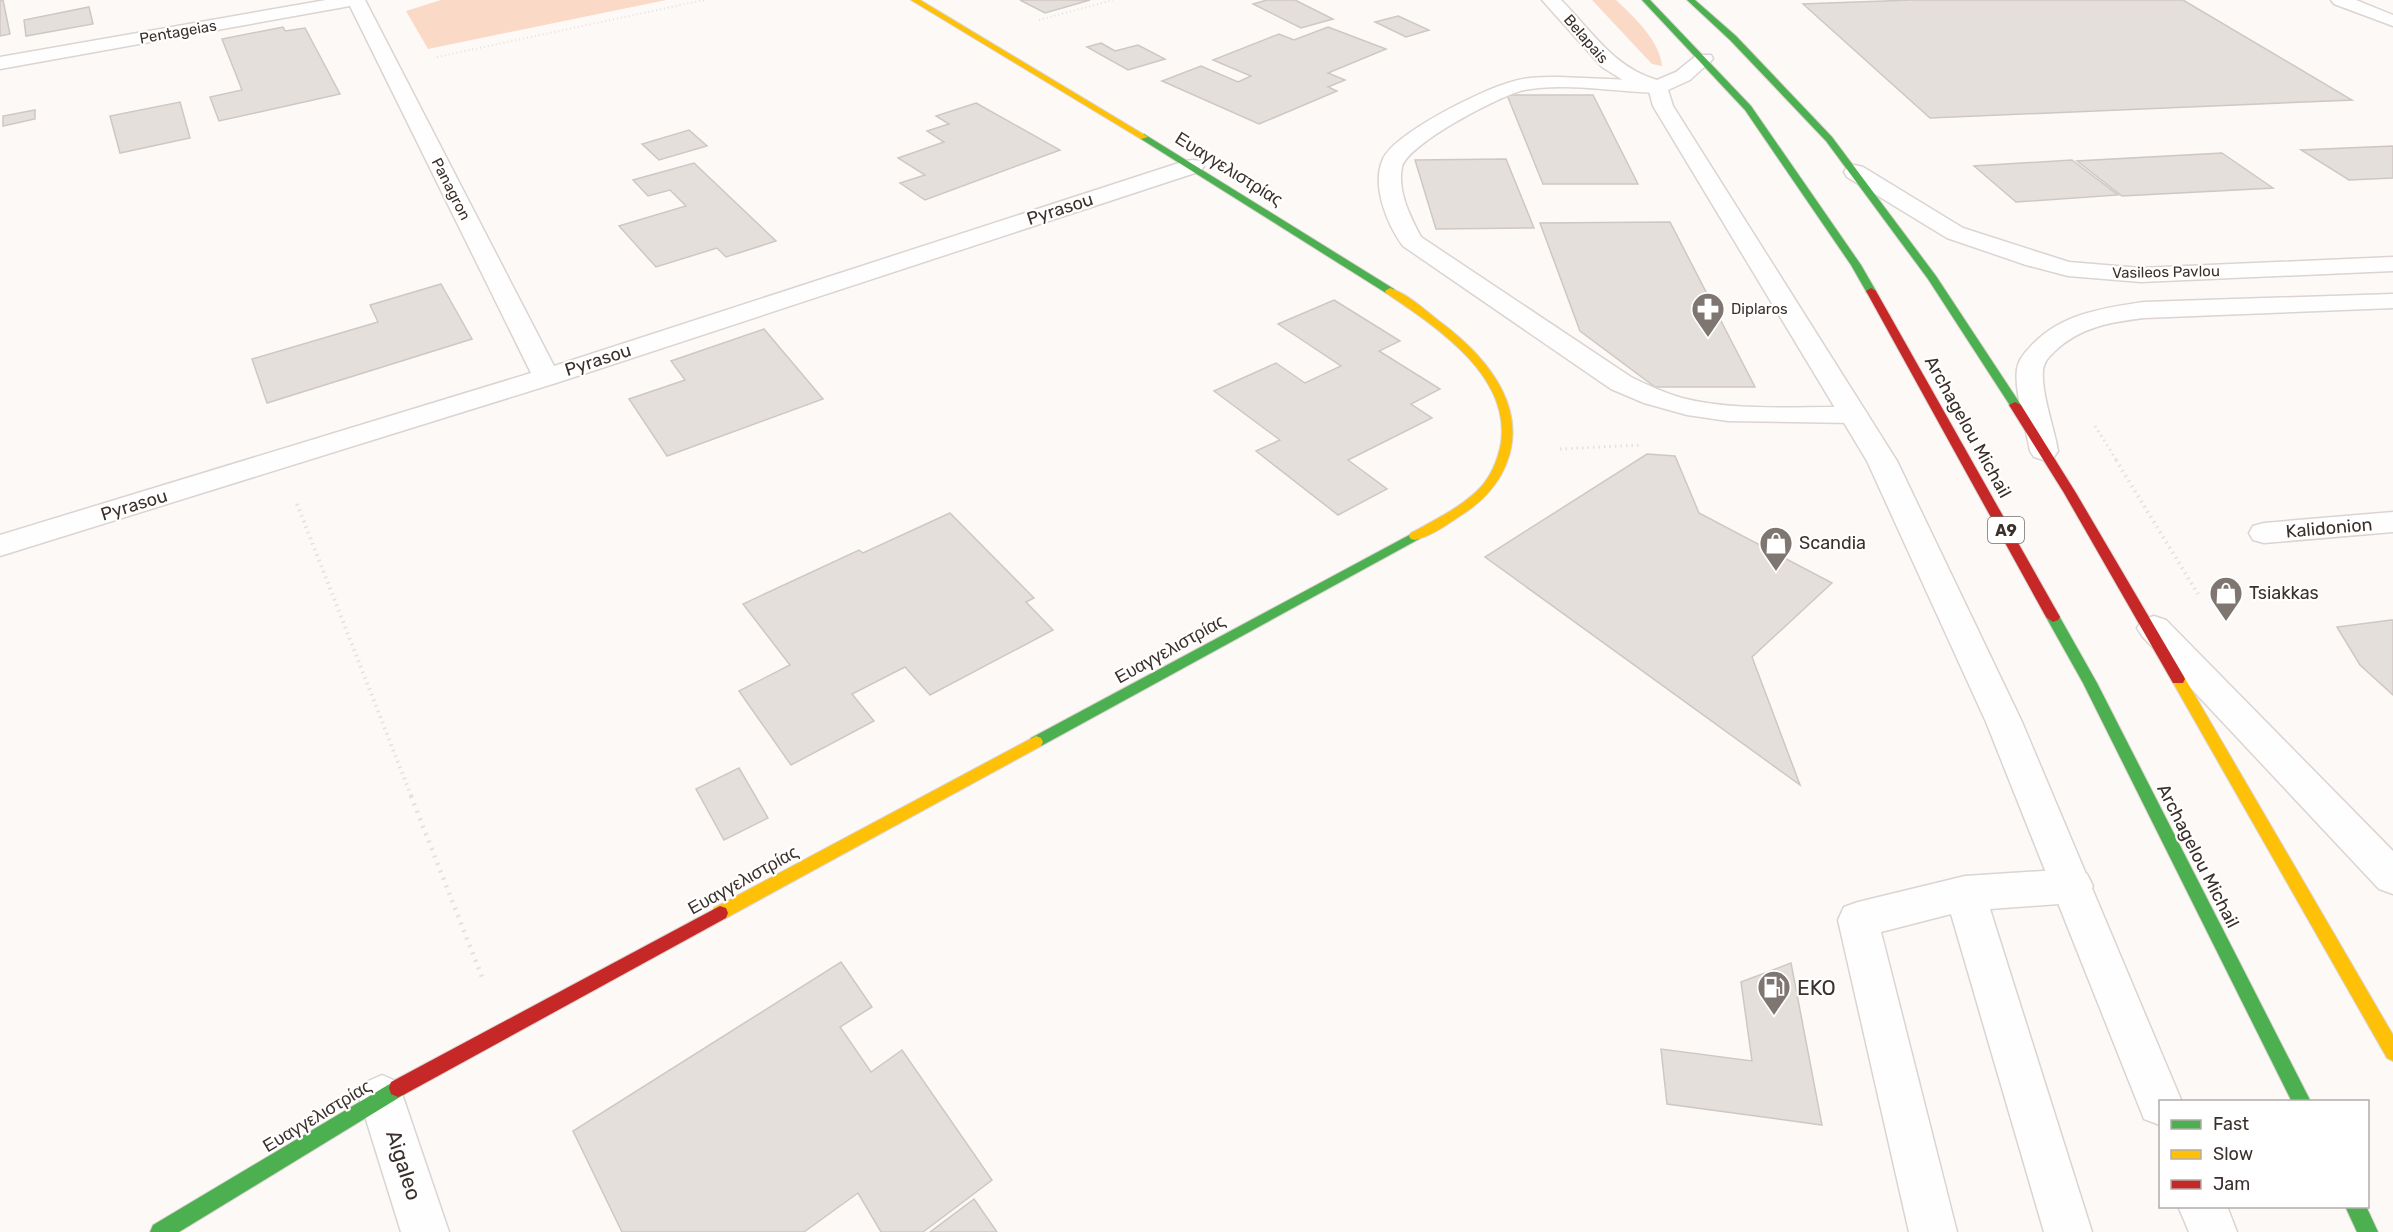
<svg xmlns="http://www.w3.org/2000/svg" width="2393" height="1232" font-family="Rubik,sans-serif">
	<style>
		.green { fill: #fbd9c7 }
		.building { fill: #e5dfdc; stroke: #cec8c4; stroke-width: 1.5 }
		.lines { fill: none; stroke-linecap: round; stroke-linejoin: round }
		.lane-casing { stroke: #dbd4d1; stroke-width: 3 }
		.street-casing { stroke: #dbd4d1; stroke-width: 3 }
		.fast-casing { stroke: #dbd4d1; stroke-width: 2 }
		.slow-casing { stroke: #dbd4d1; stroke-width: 2 }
		.jam-casing { stroke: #dbd4d1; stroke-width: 2 }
		.path-far3 { stroke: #e3e2e2; stroke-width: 2; stroke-dasharray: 1 3; stroke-linecap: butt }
		.path-far2 { stroke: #e3e2e2; stroke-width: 3; stroke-dasharray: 1.5 4; stroke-linecap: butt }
		.path-far1 { stroke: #e3e2e2; stroke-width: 4; stroke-dasharray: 1.5 4.5; stroke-linecap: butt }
		.path { stroke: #e3e2e2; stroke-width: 4.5; stroke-dasharray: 2 6; stroke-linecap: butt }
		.lane { fill: #fffefe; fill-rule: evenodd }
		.street { fill: #fffefe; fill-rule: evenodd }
		.fast { fill: #4caf50; fill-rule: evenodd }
		.slow { fill: #ffc107; fill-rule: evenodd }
		.jam { fill: #c62828; fill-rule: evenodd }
		.labels { text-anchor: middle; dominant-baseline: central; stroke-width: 4.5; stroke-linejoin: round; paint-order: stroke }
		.far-street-label { font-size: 15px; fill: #3b302b; stroke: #fff }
		.far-poi-label { font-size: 15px; fill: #3b302b; stroke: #fff; text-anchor: start }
		.shield { fill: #fff; stroke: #766e6b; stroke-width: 1.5 }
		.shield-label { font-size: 16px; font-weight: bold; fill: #3b302b }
		.street-label { font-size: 18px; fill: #3b302b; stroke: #fff }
		.poi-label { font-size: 18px; fill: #3b302b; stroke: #fff; text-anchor: start }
		.near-poi-label { font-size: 21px; fill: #3b302b; stroke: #fff; text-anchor: start }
		.near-street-label { font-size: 21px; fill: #3b302b; stroke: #fff }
	</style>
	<rect width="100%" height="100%" fill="#fcf9f7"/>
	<g class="green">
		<path d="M441,0H666L428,49L406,11Z"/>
		<path d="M1592,0H1616C1634,17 1660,41 1662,66L1652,64Z"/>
	</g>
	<g class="building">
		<path d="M0,0H3L10,34L0,36Z"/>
		<path d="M1020,0H1090L1045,13Z"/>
		<path d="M1267,0H1295L1333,19L1301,28L1253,4Z"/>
		<path d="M1911,0H2183L2352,100L1930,118L1803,4Z"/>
		<path d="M89,7L93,24L26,36L24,20Z"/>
		<path d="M1398,16L1429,30L1406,37L1375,22Z"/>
		<path d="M283,27L285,31L305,28L340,94L219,121L210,97L242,90L222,39Z"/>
		<path d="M1328,27L1386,49L1328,73L1345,80L1328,87L1337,91L1259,124L1162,81L1201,66L1238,82L1251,76L1213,60L1279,34L1294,40Z"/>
		<path d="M1101,43L1115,51L1138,45L1165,59L1128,70L1087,47Z"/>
		<path d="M1507,95H1593L1638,184H1543Z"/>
		<path d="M180,102L190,138L120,153L110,116Z"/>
		<path d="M976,103L1060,150L925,200L900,183L925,175L898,158L944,142L927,131L949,124L936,116Z"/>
		<path d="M35,110V119L3,126V116Z"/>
		<path d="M689,130L707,146L659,160L642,144Z"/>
		<path d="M2393,146V178L2349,180L2301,150Z"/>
		<path d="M2222,153L2273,188L2122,196L2077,161Z"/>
		<path d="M1506,159L1534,228L1436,229L1415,160Z"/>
		<path d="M2072,160L2118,195L2016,202L1974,166Z"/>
		<path d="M694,163L776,241L726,257L717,248L656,267L619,226L686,206L670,190L648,196L633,180Z"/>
		<path d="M1670,222L1755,387H1655L1580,331L1540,223Z"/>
		<path d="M441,284L472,339L267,403L252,359L378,322L370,305Z"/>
		<path d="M1334,300L1400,341L1379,351L1440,389L1411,404L1432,418L1348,460L1387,489L1338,515L1256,451L1280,440L1214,391L1276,363L1305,383L1341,366L1278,324Z"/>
		<path d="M764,329L823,399L667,456L629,399L685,380L671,361Z"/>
		<path d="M1647,454L1675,456L1699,513L1832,583L1752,657L1800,785L1485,557Z"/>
		<path d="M950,513L1034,598L1026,602L1053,630L930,695L905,667L852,694L874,721L791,765L739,691L790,665L743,604L859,550L863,553Z"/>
		<path d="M2391,620H2393V695L2360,665L2337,627Z"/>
		<path d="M739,768L768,818L724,840L696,789Z"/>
		<path d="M841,962L872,1007L840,1027L871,1072L902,1050L992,1180L923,1232H881L858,1193L804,1232H622L573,1131Z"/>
		<path d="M1791,963L1822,1125L1667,1104L1661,1049L1752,1061L1741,982Z"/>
		<path d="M974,1199L997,1232H930Z"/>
	</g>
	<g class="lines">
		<defs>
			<g id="lane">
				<path d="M1558,77L1658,81L1665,83L1668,87L1665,91L1658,93C1616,92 1565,82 1524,90C1501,95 1407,144 1402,167C1397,191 1410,216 1421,237L1631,377C1647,385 1665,393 1682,398C1737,412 1798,406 1854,407L1864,409L1868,415L1864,421L1854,423L1728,421L1687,415L1644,403L1611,389L1403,246C1387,224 1371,185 1383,159C1395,133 1480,91 1508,83C1524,77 1541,77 1558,77Z"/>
				<path d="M2154,616L2166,620L2393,851V894L2379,889L2142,636L2137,628L2142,620Z"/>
				<path d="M2073,869L2087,874L2093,886L2087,898L2073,903L1990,909L2092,1232H2044L1951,914L1881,932L1957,1232H1909L1838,920L1844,907L1858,902L1965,876Z"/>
			</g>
			<g id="street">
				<path d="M326,0H365L554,366L1185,161L1193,160L1201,161L1204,166L1201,171L556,383L0,556V535L531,373L350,6L0,69V57Z"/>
				<path d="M1542,0H1561C1592,31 1613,67 1657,80L1676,72L1697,55H1711L1713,59L1690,80L1668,90L1673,106L1897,461L2022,722L2182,1102H2160V1125L2144,1119L1986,722L1867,461L1653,106L1649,91L1631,85L1602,67Z"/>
				<path d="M2331,0H2356L2393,15V26L2334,4Z"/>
				<path d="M1855,165L1863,167L1963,228L2069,262L2141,268L2393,257V271L2141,282L2068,276L2026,265L1947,238L1847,177L1844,172L1847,167Z"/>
				<path d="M2393,294V308L2144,318C2111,322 2080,327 2055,351C2050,356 2044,361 2043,370C2041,393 2054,427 2058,451L2054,457L2044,460L2034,457L2030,451C2026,427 2014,392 2017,369C2018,361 2025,352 2031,346C2060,314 2103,308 2144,302Z"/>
				<path d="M2393,512V532L2264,543L2253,540L2249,533L2253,526L2264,523Z"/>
				<path d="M382,1075L398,1082L449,1232H401L359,1097L366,1082Z"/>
				<path d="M2178,1206H2227L2237,1232H2189Z"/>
			</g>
			<g id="fast">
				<path d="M1642,0H1650L1751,106L1861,265L1876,291L1875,293H1867L1851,265L1745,110Z"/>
				<path d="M1687,0H1695L1736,36L1832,137L1936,276L2021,405L2019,407H2011L1928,279L1826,141L1730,40Z"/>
				<path d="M1144,134L1394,289L1395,291L1390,294L1386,293L1141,139L1140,137Z"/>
				<path d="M1415,532L1419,533L1421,536L1419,539L1041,746H1031L1029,742L1031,738Z"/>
				<path d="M2053,612L2058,614L2097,683L2311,1102H2292L2083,683L2046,617Z"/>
				<path d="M398,1079L405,1082L407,1088L405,1094L179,1232H150L153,1225Z"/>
				<path d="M2345,1206H2366L2378,1232H2357Z"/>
			</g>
			<g id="slow">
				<path d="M911,0H920L1148,137L1141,139Z"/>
				<path d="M1390,288C1408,294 1425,310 1439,321C1488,357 1535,413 1501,475C1491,492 1480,503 1463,514C1449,523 1432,536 1415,540L1411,539L1409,536L1411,533C1433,521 1458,509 1477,491C1490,479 1498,460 1501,443C1511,375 1435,326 1386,293L1385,291Z"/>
				<path d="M2178,674L2183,675L2393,1035V1061L2387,1058L2171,679L2173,675Z"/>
				<path d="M1036,736L1041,738L1043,742L1041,746L726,918L720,920L714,918L712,913L714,908Z"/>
			</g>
			<g id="jam">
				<path d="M1871,288L1876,291L2060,617L2058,620L2053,622L2046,617L1866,291Z"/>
				<path d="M2015,402L2021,405L2076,493L2183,675L2185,679L2183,683H2173L2064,493L2009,405Z"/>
				<path d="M720,906L726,908L728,913L726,918L405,1094L398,1097L391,1094L389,1088L391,1082Z"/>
			</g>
		</defs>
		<use href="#lane" class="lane-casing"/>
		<use href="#street" class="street-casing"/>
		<use href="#fast" class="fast-casing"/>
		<use href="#slow" class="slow-casing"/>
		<use href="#jam" class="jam-casing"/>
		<g class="path-far3">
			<path d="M1039,20L1113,0"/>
			<path d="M437,57L704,0"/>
		</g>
		<g class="path-far2">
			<path d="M2095,426L2117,461"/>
			<path d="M1560,449L1640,445"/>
		</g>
		<g class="path-far1">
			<path d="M2116,460L2198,594"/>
			<path d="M297,504L412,798"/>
		</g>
		<path class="path" d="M411,796L482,977"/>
		<use href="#lane" class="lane"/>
		<use href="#street" class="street"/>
		<use href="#fast" class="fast"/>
		<use href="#slow" class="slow"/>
		<use href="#jam" class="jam"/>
	</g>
	<defs>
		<symbol id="pharmacy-pin" viewBox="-11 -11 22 30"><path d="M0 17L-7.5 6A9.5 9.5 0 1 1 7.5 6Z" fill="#7f7672" stroke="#fff"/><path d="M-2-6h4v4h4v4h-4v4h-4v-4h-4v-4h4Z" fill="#fff"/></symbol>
		<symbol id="shop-pin" viewBox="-11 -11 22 30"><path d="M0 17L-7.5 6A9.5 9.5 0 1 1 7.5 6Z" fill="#7f7672" stroke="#fff"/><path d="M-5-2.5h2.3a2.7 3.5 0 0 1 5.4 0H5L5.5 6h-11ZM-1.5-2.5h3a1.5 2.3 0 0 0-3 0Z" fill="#fff"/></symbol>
		<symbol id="fuel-pin" viewBox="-11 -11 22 30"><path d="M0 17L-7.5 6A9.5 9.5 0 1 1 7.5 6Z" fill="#7f7672" stroke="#fff"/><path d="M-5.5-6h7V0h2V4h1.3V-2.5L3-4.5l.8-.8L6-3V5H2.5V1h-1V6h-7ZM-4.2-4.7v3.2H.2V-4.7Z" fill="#fff"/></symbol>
	</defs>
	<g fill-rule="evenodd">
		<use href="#pharmacy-pin" x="1689" y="290" width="38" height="52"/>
		<use href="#shop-pin" x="1757" y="524" width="38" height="52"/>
		<use href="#shop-pin" x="2207" y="574" width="38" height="52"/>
		<use href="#fuel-pin" x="1755" y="968" width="38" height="52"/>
	</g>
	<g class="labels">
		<g class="far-street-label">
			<text transform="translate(178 32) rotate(-10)">Pentageias</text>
			<text transform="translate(1586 39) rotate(49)">Belapais</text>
			<text transform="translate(451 189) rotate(63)">Panagron</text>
			<text transform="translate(2166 272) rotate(-1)">Vasileos Pavlou</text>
		</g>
		<g class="far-poi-label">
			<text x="1731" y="309">Diplaros</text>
		</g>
		<rect class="shield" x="1988" y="517" width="36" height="26" rx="4.5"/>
		<g class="shield-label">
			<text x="2006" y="530">A9</text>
		</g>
		<g class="street-label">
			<text transform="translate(1229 169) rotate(32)">Ευαγγελιστρίας</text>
			<text transform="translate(1060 209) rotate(-18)">Pyrasou</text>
			<text transform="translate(598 360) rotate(-18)">Pyrasou</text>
			<text transform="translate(1968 427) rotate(61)">Archagelou Michail</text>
			<text transform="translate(134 505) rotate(-17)">Pyrasou</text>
			<text transform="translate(2329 528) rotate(-5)">Kalidonion</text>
			<text transform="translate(1170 649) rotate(-29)">Ευαγγελιστρίας</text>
			<text transform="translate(2198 856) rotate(63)">Archagelou Michail</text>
			<text transform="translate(743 880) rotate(-29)">Ευαγγελιστρίας</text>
			<text transform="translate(317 1116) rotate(-31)">Ευαγγελιστρίας</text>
		</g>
		<g class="poi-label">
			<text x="1799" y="543">Scandia</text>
			<text x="2249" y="593">Tsiakkas</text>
		</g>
		<g class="near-poi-label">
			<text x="1797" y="987">EKO</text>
		</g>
		<g class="near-street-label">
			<text transform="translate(404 1165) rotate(72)">Aigaleo</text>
		</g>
	</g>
	<rect x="2159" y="1100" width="210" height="108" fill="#ffffff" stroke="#b1acaa" stroke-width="1.5"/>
	<rect x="2171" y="1120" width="30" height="9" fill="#4caf50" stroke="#b1acaa" stroke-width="1.5"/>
	<text x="2213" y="1130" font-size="18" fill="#3b302b">Fast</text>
	<rect x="2171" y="1150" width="30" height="9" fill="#ffc107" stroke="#b1acaa" stroke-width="1.5"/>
	<text x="2213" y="1160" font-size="18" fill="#3b302b">Slow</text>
	<rect x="2171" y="1180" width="30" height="9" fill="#c62828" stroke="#b1acaa" stroke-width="1.5"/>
	<text x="2213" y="1190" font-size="18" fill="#3b302b">Jam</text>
</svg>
